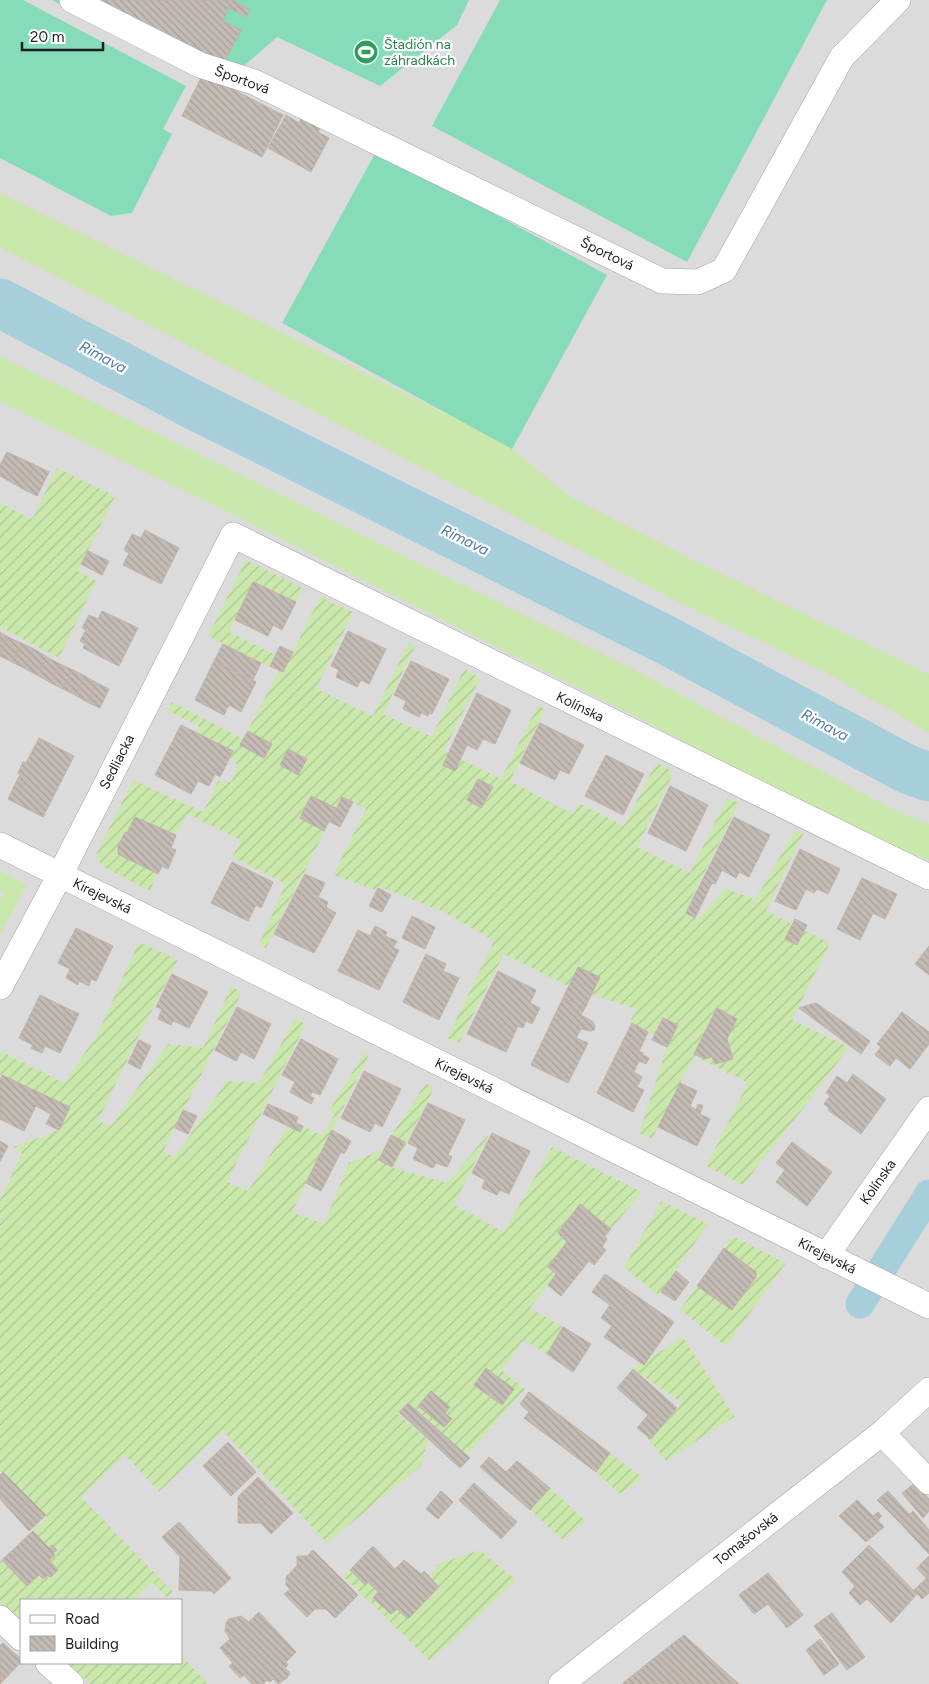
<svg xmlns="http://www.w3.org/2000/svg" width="929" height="1684" font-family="Figtree,sans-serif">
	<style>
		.residential { fill: #dcdbdb; fill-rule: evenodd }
		.grass { fill: #cae7ac }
		.garden { fill: url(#garden-furrows) }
		.pitch { fill: #86dbb9 }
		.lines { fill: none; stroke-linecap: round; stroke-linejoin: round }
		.canal { stroke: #a7cfdb; stroke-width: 29 }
		.river { stroke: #a7cfdb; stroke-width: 49 }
		.building { fill: url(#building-back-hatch); stroke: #c0b2a8 }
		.minor-casing { stroke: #a5a5a5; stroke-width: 26 }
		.minor { stroke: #fff; stroke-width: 25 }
		.labels { text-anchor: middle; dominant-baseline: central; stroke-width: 4.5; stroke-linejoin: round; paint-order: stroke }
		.leisure-label { font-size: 14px; fill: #27864d; stroke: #fff; text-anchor: start }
		.street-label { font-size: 14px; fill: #1e1e1e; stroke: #fff }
		.water-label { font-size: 15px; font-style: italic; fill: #4b78a2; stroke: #fff }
	</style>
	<defs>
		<pattern id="garden-furrows" width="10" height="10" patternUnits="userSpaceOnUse" patternTransform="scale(1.25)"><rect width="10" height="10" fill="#cae7ac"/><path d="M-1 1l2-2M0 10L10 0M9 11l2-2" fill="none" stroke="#adc694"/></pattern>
		<pattern id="building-back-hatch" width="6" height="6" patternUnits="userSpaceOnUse" patternTransform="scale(1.25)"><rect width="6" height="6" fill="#c3bbb4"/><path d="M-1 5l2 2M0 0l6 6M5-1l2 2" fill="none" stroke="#a7a09a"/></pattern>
	</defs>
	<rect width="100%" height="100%" fill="#efebe5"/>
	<path class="residential" d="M0,0H929V1684H0ZM21,1600H181V1663H21Z"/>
	<g class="grass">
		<path d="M0,193L505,443L569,496L697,562L929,674V733L825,672L680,603L0,247Z"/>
		<path d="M0,356L633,669L888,807L929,824V860L877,840L615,706L218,507L0,402Z"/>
		<path d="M0,871L27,885L0,934V901L4,893L0,890Z"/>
	</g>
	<g class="garden">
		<path d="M57,468L115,496L78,571L96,581L59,658L0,627V503L32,519Z"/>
		<path d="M246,560L303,588L296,602L253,582L229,632L276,655L270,666L283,672L320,597L353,612L316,689L373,716L409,642L415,646L383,714L432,737L464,669L480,678L444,751L501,779L538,705L545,709L510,781L573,814L579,803L624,826L656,763L674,772L637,847L690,873L727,798L739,803L685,912L698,919L726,888L755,900L795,831L803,834L766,911L830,943L792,1020L849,1047L802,1110L743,1185L706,1166L748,1083L694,1056L652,1139L639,1133L667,1047L677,1025L663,1018L654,1034L630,1022L636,1009L568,986L504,954L459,1043L447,1038L494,941L444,912L378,886L375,890L333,875L366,809L342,797L266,948L259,944L286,884L232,857L241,840L187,814L176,835L135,817L127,833L126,832L118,846V854L157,874L150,891L102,866L96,855L133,780L203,812L218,781L231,782C234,776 237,769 236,761L230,758L233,751L196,732L199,726L168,711L172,702L243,739L279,671L208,636Z"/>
		<path d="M139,942L178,960L137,1039L98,1121L111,1126L168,1044L203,1048L231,987L242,992L163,1152L175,1157L227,1081L259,1083L295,1019L306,1024L227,1182L248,1191L288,1126L299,1131L303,1126L323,1136L335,1113L329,1111L364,1053L369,1055L292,1212L324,1224L349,1163L382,1150L426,1083L434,1088L394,1168L447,1183L490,1132L454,1205L504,1232L552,1147L642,1192L611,1229L580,1205L558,1233L567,1242L548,1267L556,1274L530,1308L563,1327L547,1354L524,1340L501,1370L525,1389L467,1455L408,1402L397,1413L428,1440L421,1466L327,1543L223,1431L159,1492L125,1455L81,1497L173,1592L167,1598L152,1582L134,1600H21V1622L0,1604V1562L2,1560L27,1586L39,1575L43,1579L48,1575L51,1577L58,1570L49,1560L55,1555L53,1553L56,1550L52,1545L49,1548L33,1531L47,1517L0,1470V1224L3,1221L0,1219V1200L22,1153L14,1147L59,1130L70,1108L0,1074V1051L64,1083L97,1035Z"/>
		<path d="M661,1201L708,1224L659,1295L624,1268Z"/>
		<path d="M733,1236L786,1263L726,1346L680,1310L697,1286L732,1310L756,1277L754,1270L724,1248Z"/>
		<path d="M683,1337L735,1417L716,1428L666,1461L644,1434L651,1439L682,1403L633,1369Z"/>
		<path d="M610,1453L643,1478L620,1494L596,1472Z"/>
		<path d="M550,1488L586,1521L563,1540L530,1510Z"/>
		<path d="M480,1550L516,1580L430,1661L343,1576L350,1570L365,1585L368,1582L378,1592L373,1598L391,1614L397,1609L408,1619L439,1588L428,1577L438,1567L435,1565Z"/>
		<path d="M181,1655L208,1684H90L67,1663H181Z"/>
	</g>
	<g class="pitch">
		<path d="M0,0H23L186,86L163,129L172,134L132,213L111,216L0,158Z"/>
		<path d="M52,0H469L457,25L380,86L277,37L244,66L187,73Z"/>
		<path d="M500,0H827L687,262L432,126Z"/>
		<path d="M377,150L607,275L512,449L282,323Z"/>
	</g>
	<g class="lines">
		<path class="canal" d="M860,1304L929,1194"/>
		<path class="river" d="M0,303L194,405L664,639L907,769L929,777"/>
	</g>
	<g class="building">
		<path d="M96,0H233L250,10L246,17L227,7L226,9L228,10L223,21L241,30L222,66Z"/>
		<path d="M203,74L283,115L262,157L182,116Z"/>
		<path d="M304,113L323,123L318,132L329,138L311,172L268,148L286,115L299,123Z"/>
		<path d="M7,452L20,458L9,481L0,476V465Z"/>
		<path d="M20,458L35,465L23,489L9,481Z"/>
		<path d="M35,465L49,472L37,496L23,489Z"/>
		<path d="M145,530L179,548L161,584L123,565L129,553L124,550L132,534L141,538Z"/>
		<path d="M88,551L109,561L102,575L81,564Z"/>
		<path d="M253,582L296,602L282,630L273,625L268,636L235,620Z"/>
		<path d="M102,611L138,628L119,666L83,648L85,644L80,641L86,630L82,628L89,615L98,619Z"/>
		<path d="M348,631L386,649L369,684L361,680L357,687L336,677L339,670L331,666Z"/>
		<path d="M0,632L8,637L0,654Z"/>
		<path d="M8,637L21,643L12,662L0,656Z"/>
		<path d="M21,643L34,649L24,668L12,662Z"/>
		<path d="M223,644L261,663L253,680L214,661Z"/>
		<path d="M280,646L293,652L283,672L270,666Z"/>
		<path d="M34,649L47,657L37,675L24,668Z"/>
		<path d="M47,657L60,664L51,683L37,675Z"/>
		<path d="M214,661L256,682L241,712L229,705L224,715L195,700Z"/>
		<path d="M411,661L449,679L432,714L429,713L428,716L421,713L419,717L403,709L406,701L394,695Z"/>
		<path d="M60,664L73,670L63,689L51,683Z"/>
		<path d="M73,670L85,676L75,695L63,689Z"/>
		<path d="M85,676L97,683L87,702L75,695Z"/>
		<path d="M97,683L109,689L100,708L87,702Z"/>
		<path d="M477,693L511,710L495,744L483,739L477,750L455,739Z"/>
		<path d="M540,723L584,745L569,774L560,770L555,780L520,763Z"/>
		<path d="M181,725L233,751L220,777L215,774L209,786L198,781L191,794L155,775Z"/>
		<path d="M248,731L272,744L264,758L240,745Z"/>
		<path d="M39,738L74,756L43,817L8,799L20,774L18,773L23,762L26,763Z"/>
		<path d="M455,739L467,745L455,771L443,765Z"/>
		<path d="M288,749L307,759L298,775L280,765Z"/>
		<path d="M606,755L644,774L623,815L585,796Z"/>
		<path d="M478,779L493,787L481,808L467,800Z"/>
		<path d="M670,786L708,805L686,851L648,833Z"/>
		<path d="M311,796L336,808L324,831L300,818Z"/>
		<path d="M342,797L353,802L340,827L330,822Z"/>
		<path d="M135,817L176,835L171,848L176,850L168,869L162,866L158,874L118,854V846L125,832L127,833Z"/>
		<path d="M734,817L770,835L749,877L739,872L736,878L722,870L715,884L712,883L695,918L686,913Z"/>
		<path d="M800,849L840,869L828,894L817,889L814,893L806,889L796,910L775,901Z"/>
		<path d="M232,862L273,882L261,908L256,905L248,921L211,903Z"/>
		<path d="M305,874L325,883L318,897L328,902L326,907L336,913L314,953L274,934Z"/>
		<path d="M862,878L897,894L885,919L873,913L860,940L837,929Z"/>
		<path d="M378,888L391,895L382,912L369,906Z"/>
		<path d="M412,916L435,927L425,949L402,938Z"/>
		<path d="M795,919L807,925L797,945L785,939Z"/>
		<path d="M375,926L387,932L385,936L397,941L393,948L399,950L379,990L338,971L358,930L370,936Z"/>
		<path d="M76,928L113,946L96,981L91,979L89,986L79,981L78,985L66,978L70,969L58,963Z"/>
		<path d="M929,946V975L915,964Z"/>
		<path d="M426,954L446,964L443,971L459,978L439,1020L403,1002Z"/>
		<path d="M578,967L600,977L585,1008L563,998Z"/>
		<path d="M498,971L536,990L530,1003L540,1008L532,1024L526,1021L523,1028L518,1026L506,1052L467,1034Z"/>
		<path d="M172,974L208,992L189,1028L173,1021L171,1025L158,1019L162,1009L156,1007Z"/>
		<path d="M40,995L79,1014L60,1053L45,1046L42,1053L31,1048L33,1045L19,1038Z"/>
		<path d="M563,998L585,1008L581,1015L592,1021L595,1026L594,1030L591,1031L581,1029L576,1038L588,1043L568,1083L531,1065Z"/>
		<path d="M816,1003L870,1041L861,1054L799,1008Z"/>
		<path d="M237,1007L271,1024L254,1059L241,1052L236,1061L215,1050Z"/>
		<path d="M717,1008L737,1019L727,1039L733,1059L715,1064L712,1057L705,1059L694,1054Z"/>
		<path d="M902,1012L929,1032V1044L910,1069L896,1058L890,1066L875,1055L881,1047L877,1044Z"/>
		<path d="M663,1018L678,1025L667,1047L652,1040Z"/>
		<path d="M632,1023L648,1032L639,1051L622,1043Z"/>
		<path d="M301,1039L338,1059L320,1095L312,1092L310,1096L314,1098L311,1104L290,1092L295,1082L282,1075Z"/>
		<path d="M139,1040L151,1046L140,1069L128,1063Z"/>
		<path d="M622,1043L643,1053V1055L649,1058L646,1064L639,1061L634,1072L642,1077L637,1087L644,1090L633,1112L597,1093Z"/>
		<path d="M364,1071L401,1089L382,1127L375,1123L370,1132L341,1118Z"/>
		<path d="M853,1074L886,1099L861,1134L828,1110L829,1108L824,1104L830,1096L826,1093L837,1076L847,1083Z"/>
		<path d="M2,1075L40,1093L39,1096L40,1097L24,1131L0,1119V1080Z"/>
		<path d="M680,1083L697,1091L690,1106L696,1110L698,1104L703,1106L700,1114L710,1119L697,1146L658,1127Z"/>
		<path d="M40,1093L70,1107L59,1130L46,1124L51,1114L36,1106Z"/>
		<path d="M428,1103L465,1120L448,1155L452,1157L447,1167L436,1163L433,1168L413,1159L418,1148L408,1143Z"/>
		<path d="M268,1104L298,1117L296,1123L303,1126L300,1132L263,1114Z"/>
		<path d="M183,1110L197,1116L188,1134L175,1128Z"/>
		<path d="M332,1130L351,1141L344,1154L341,1152L321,1191L306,1183Z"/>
		<path d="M492,1133L530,1151L509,1194L500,1190L497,1195L482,1188L485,1180L472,1173Z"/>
		<path d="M391,1135L405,1142L392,1167L379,1160Z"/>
		<path d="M0,1141L8,1146L0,1161Z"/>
		<path d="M792,1142L832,1172L807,1206L776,1182L785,1170L776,1163Z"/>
		<path d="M580,1204L611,1229L605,1236L607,1239L602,1247L606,1250L594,1265L589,1261L561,1296L548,1285L556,1274L548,1267L567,1242L558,1233Z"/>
		<path d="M724,1248L756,1272V1277L732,1310L697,1286Z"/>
		<path d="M676,1271L689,1282L675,1301L661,1292Z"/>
		<path d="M605,1274L674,1322L644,1365L604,1337L612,1326L601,1318L610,1305L592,1292Z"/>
		<path d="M563,1327L591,1344L573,1372L547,1354Z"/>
		<path d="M486,1368L514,1389L502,1405L474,1385Z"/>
		<path d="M633,1369L677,1408L651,1439L637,1428L648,1415L617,1388Z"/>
		<path d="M431,1391L450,1407L445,1413L452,1419L444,1427L418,1406Z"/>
		<path d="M529,1392L610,1453L596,1472L524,1418L529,1412L520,1404Z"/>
		<path d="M408,1403L470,1458L460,1468L399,1412Z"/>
		<path d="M228,1442L256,1472L231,1496L203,1466Z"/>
		<path d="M489,1457L506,1472L517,1461L550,1488L530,1510L480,1467Z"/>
		<path d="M3,1472L46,1515L29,1531L0,1499V1475Z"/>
		<path d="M258,1477L293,1513L271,1534L261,1523H238V1497Z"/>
		<path d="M474,1483L517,1522L501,1539L459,1500Z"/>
		<path d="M915,1483L929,1499V1511L923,1518L902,1493Z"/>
		<path d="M441,1491L453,1502L438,1519L426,1509Z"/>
		<path d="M888,1491L909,1514L900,1523L877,1500Z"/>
		<path d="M857,1500L873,1516L878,1512L882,1516L878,1520L884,1527L866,1542L839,1516Z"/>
		<path d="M913,1511L929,1530V1554L900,1523Z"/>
		<path d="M179,1522L231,1578L214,1594L211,1591L179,1590L180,1557L162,1537Z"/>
		<path d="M33,1531L49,1548L52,1545L57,1550L53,1553L55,1555L49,1560L58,1570L51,1577L48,1575L43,1579L39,1575L27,1586L2,1560Z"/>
		<path d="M869,1545L917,1594L891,1623L867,1599L860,1605L849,1593L855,1586L842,1572Z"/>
		<path d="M373,1546L395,1569L404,1560L421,1574L424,1571L439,1587L408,1619L397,1609L391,1614L373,1598L378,1592L368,1582L365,1585L350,1570Z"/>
		<path d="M313,1550L358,1595L335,1618L326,1609H315L307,1617L284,1594L290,1589L286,1585V1577L297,1566V1556H307Z"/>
		<path d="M929,1556V1576L926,1578L917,1568Z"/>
		<path d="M768,1573L803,1615L787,1628L768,1604L754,1614L739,1595Z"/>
		<path d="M929,1576V1593L922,1599L914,1590Z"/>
		<path d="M259,1612L296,1652L286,1662L288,1665L285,1668L290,1673L287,1678L278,1684L273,1679L270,1682L267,1680L263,1684H252L244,1675L240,1678L229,1666L233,1663L220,1648L230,1639L225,1631L226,1623L229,1619L241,1616L249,1622Z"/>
		<path d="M832,1613L865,1657L847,1670L814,1626Z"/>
		<path d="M684,1635L739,1684H690L658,1655Z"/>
		<path d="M820,1639L839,1664L824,1675L806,1650Z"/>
		<path d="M3,1643L21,1659V1662L0,1684V1646Z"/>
		<path d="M658,1655L690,1684H624L623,1683Z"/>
	</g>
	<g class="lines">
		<defs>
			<g id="minor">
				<path d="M72,0L200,65L254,82L662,281L698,282L724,270L842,57L898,0"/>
				<path d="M0,845L929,1306"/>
				<path d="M0,987L60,875L233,535L929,877"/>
				<path d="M826,1256L929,1109"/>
				<path d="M882,1433L929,1482"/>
				<path d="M0,1618L21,1638"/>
				<path d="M48,1663L71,1684"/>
				<path d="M561,1684L882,1433L929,1390"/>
			</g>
		</defs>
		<use href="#minor" class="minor-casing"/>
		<use href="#minor" class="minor"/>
	</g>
	<defs>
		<symbol id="stadium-disc" viewBox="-11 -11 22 22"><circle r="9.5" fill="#2e9e5b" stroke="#fff"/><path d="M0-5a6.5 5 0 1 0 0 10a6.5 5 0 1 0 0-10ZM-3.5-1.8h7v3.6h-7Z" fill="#fff"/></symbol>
	</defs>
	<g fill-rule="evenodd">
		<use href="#stadium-disc" x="352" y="38" width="28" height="28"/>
	</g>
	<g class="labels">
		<g class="leisure-label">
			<text x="384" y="44">Štadión na<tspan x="384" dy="16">záhradkách</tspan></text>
		</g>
		<g class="street-label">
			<text transform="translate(242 80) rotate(20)">Športová</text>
			<text transform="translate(607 254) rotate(26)">Športová</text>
			<text transform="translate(580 707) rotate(26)">Kolínska</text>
			<text transform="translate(117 762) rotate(-63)">Sedliacka</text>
			<text transform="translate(102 896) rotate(26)">Kirejevská</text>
			<text transform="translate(464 1076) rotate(26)">Kirejevská</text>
			<text transform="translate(878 1182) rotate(-55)">Kolínska</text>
			<text transform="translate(827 1256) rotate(27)">Kirejevská</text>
			<text transform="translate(746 1539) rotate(-38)">Tomašovská</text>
		</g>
		<g class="water-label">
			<text transform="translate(103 357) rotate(28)">Rimava</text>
			<text transform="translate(465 540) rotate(26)">Rimava</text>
			<text transform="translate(825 725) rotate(28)">Rimava</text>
		</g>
	</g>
	<rect x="20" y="1599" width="162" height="65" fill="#ffffff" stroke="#a5a5a5"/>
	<rect x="30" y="1615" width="25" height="8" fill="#ffffff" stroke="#a5a5a5"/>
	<text x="65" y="1624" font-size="15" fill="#1e1e1e">Road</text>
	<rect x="30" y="1636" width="25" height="15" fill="url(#building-back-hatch)" stroke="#a5a5a5"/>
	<text x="65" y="1649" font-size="15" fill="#1e1e1e">Building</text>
	<path d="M22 42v8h81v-8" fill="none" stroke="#1e1e1e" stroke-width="2.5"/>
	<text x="30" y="42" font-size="15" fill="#1e1e1e" stroke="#ffffff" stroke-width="4" paint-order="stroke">20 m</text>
</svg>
